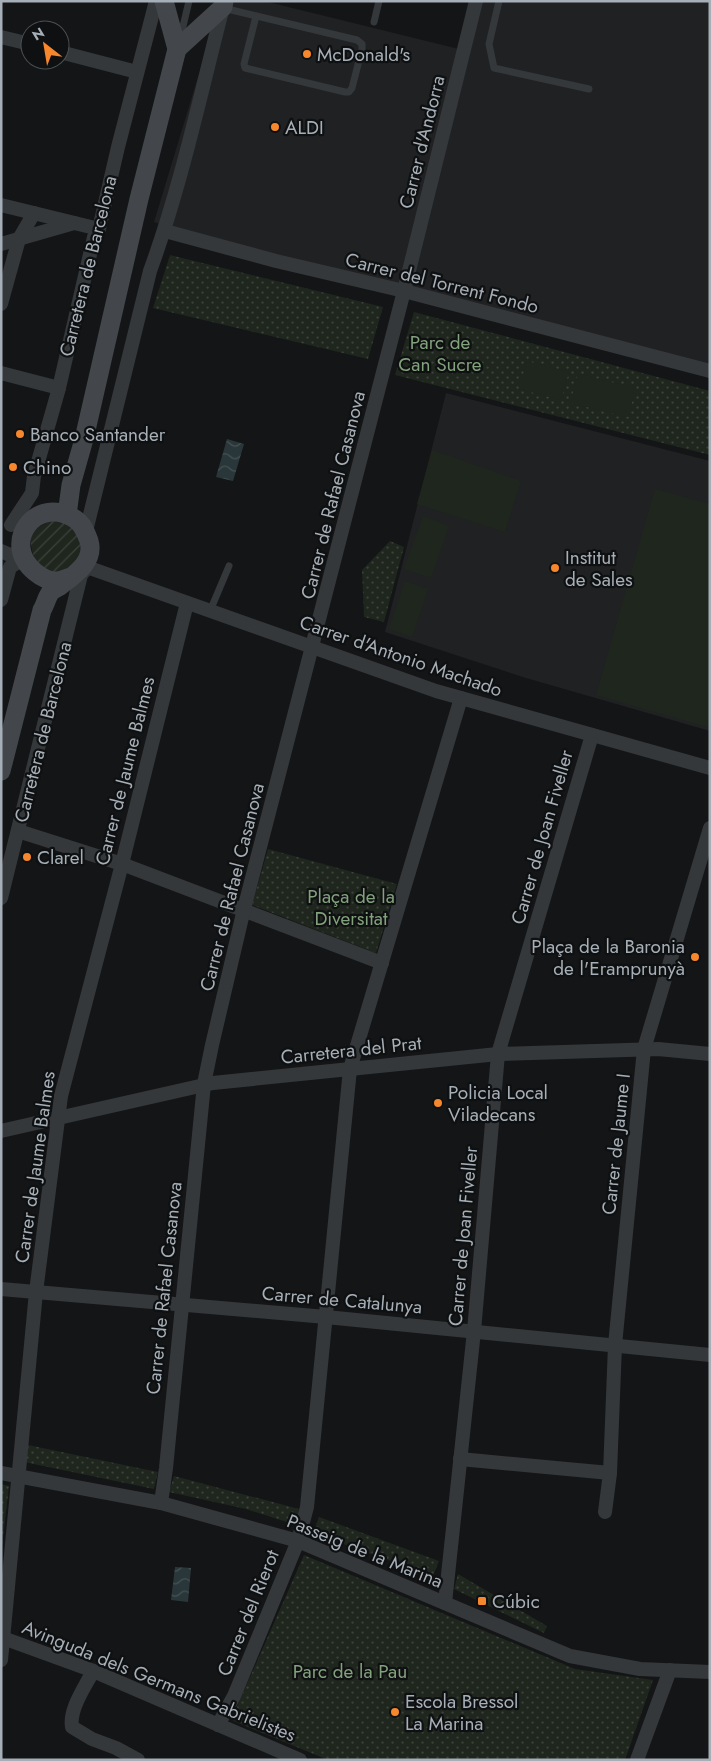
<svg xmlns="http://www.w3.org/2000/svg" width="711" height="1761" font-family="Jost,sans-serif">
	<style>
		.built { fill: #202123 }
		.grass { fill: url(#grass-dots) }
		.garden { fill: url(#garden-furrows) }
		.pitch { fill: #1f261e }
		.water { fill: url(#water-waves) }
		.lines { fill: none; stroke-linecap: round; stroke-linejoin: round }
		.lane { stroke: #35383b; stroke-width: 7 }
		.street { stroke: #35383b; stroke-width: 14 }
		.secondary { stroke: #43474b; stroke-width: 19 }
		.poi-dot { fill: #f6872d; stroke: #0f1011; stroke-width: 2 }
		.labels { text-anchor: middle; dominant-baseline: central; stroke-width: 4.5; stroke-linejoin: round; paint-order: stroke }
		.poi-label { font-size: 19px; fill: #a6afb7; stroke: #0f1011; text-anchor: start }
		.street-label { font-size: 19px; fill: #a6afb7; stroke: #0f1011 }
		.park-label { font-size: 19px; fill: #82a27c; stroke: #0f1011 }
	</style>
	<defs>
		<pattern id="grass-dots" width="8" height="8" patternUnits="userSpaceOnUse" patternTransform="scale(1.25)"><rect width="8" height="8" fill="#1f261e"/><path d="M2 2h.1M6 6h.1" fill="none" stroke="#3d433c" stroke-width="1.8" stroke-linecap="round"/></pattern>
		<pattern id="garden-furrows" width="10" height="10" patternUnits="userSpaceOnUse" patternTransform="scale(1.25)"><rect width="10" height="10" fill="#1f261e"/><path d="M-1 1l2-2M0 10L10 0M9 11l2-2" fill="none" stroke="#3d433c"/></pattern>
		<pattern id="water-waves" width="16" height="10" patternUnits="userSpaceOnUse" patternTransform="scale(1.25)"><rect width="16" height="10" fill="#2a373a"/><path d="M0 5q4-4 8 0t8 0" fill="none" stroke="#465154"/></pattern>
	</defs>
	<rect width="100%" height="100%" fill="#141516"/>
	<g class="built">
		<path d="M221,1H264L459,49L470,1H710V372L276,261L154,222Z"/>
		<path d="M446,393L710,461V731L526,678L385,632Z"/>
	</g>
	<g class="grass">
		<path d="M170,255L383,307L368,359L153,308Z"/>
		<path d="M414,312L710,391V455L395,375Z"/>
		<path d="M390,541L404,547L384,622L364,617L362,570Z"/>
		<path d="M268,849L397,884L376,953L252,905Z"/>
		<path d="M28,1445L158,1472L154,1489L24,1462Z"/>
		<path d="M174,1476L299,1509L296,1525L246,1509L169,1492Z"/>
		<path d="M1,1484L9,1486L1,1554Z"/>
		<path d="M319,1517L439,1561L433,1576L313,1533Z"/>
		<path d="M304,1555L575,1669L653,1680L625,1760H328L231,1720Z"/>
		<path d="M458,1574L547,1626L544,1633L454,1589Z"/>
	</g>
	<path class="garden" d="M51,521L69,523L82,537L79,561L58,574L38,567C29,545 24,531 51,521Z"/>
	<g class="pitch">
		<path d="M527,361L569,372L561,400L519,389Z"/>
		<path d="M578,374L636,388L628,417L570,403Z"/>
		<path d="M432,450L521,481L505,532L417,504Z"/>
		<path d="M655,489L710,504V717L707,727L596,695Z"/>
		<path d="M423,516L449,526L431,578L404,569Z"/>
		<path d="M405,581L428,589L412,637L389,629Z"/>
	</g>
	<g class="water">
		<path d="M227,439L244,444L233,481L216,477Z"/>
		<path d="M175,1567L191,1568L188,1602L171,1600Z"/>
	</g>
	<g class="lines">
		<g class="lane">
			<path d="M499,1L489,44L494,68L589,89"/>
			<path d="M223,8L357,40L362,44V49L352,88L349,92H345L245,68L244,64L256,16"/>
			<path d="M374,22L379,1"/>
			<path d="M180,39L189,1"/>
			<path d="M210,611L229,566"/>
		</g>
		<g class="street">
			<path d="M1,37L30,44"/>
			<path d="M60,52L137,72"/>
			<path d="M1,205L99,229"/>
			<path d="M165,231L276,261L404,291L710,371"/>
			<path d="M1,244L74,223"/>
			<path d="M1,304L19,239L34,213"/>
			<path d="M1,373L59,388"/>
			<path d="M11,525L32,493L34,476L59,388L94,237L99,229L118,147L156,1"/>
			<path d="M86,531L150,271C181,186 200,96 223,7"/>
			<path d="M1,551L10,555L20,552"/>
			<path d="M84,566L436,691L710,768"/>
			<path d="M1,600L10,567L24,559"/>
			<path d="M18,831L122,864L382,963"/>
			<path d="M1,898L81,575L87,568"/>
			<path d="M1,1131L213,1083L498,1054L658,1049L710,1054"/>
			<path d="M1,1289L326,1317L710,1355"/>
			<path d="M460,1459L610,1473"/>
			<path d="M1,1473L161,1503L298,1541L570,1656L640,1669L710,1672"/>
			<path d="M161,1503L166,1468L204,1084L212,1045L244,909L404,291L476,1"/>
			<path d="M605,1512L610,1473L615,1345L644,1049L710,828"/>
			<path d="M445,1603L474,1331L498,1054L592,735"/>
			<path d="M3,1638L91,1670L300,1760"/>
			<path d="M1,1660L36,1292L61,1096L122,864L187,603"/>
			<path d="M93,1671C85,1687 69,1709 72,1727L92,1739L116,1748L138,1760"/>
			<path d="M218,1725L234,1696L298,1541L307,1507L350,1069L461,698"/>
			<path d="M637,1760L670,1670"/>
		</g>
		<g class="secondary">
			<path d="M177,49L223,7L224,1"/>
			<path d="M67,515L71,485L84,439L139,199L177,49L164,1"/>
			<path d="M1,771L42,610C45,605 47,597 50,593C52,590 57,588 60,586C74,575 95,562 89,541C86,533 83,524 75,519C36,494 0,543 35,572C41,577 48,581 56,581C61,581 66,578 71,577"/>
		</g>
	</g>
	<g class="poi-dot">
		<circle cx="307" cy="54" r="5"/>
		<circle cx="275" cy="127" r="5"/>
		<circle cx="20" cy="434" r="5"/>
		<circle cx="13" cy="467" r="5"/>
		<circle cx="555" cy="568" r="5"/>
		<circle cx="27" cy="857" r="5"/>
		<circle cx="695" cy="957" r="5"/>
		<circle cx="438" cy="1103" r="5"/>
		<rect x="477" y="1596" width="10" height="10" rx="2.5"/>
		<circle cx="395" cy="1712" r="5"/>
	</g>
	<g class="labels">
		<g class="poi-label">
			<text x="317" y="54">McDonald's</text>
			<text x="285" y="127">ALDI</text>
			<text x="30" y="434">Banco Santander</text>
			<text x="23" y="467">Chino</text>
			<text x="565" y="557">Institut<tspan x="565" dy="22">de Sales</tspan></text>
			<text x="37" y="857">Clarel</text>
			<text x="685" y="946" text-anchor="end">Plaça de la Baronia<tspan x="685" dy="22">de l'Eramprunyà</tspan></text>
			<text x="448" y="1092">Policia Local<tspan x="448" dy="22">Viladecans</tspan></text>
			<text x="492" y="1601">Cúbic</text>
			<text x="405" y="1701">Escola Bressol<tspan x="405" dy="22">La Marina</tspan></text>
		</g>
		<g class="street-label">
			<text transform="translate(422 142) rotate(-76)">Carrer d'Andorra</text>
			<text transform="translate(88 266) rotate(-76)">Carretera de Barcelona</text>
			<text transform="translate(442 283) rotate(14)">Carrer del Torrent Fondo</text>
			<text transform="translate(333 495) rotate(-76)">Carrer de Rafael Casanova</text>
			<text transform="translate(401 656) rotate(19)">Carrer d'Antonio Machado</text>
			<text transform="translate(43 732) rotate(-76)">Carretera de Barcelona</text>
			<text transform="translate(125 771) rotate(-76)">Carrer de Jaume Balmes</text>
			<text transform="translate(542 837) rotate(-74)">Carrer de Joan Fiveller</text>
			<text transform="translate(232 887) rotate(-76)">Carrer de Rafael Casanova</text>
			<text transform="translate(351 1050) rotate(-6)">Carretera del Prat</text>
			<text transform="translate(616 1144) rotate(-84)">Carrer de Jaume I</text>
			<text transform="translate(35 1167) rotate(-82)">Carrer de Jaume Balmes</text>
			<text transform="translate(463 1236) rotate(-85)">Carrer de Joan Fiveller</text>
			<text transform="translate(164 1288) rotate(-84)">Carrer de Rafael Casanova</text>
			<text transform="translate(342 1300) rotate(5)">Carrer de Catalunya</text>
			<text transform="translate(365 1551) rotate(22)">Passeig de la Marina</text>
			<text transform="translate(248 1613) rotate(-68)">Carrer del Rierot</text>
			<text transform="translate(159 1681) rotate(22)">Avinguda dels Germans Gabrielistes</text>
		</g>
		<g class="park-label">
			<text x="440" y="342">Parc de<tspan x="440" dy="22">Can Sucre</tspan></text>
			<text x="351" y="896">Plaça de la<tspan x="351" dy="22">Diversitat</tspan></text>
			<text x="350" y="1671">Parc de la Pau</text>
		</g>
	</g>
	<rect width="711" height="1761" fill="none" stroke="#a6afb7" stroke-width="5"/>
	<g transform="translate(45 45) rotate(329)"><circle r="24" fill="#0f1011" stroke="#4b5053"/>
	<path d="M0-4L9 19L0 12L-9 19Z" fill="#f6872d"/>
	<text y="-8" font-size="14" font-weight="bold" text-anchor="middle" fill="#a6afb7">N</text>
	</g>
</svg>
